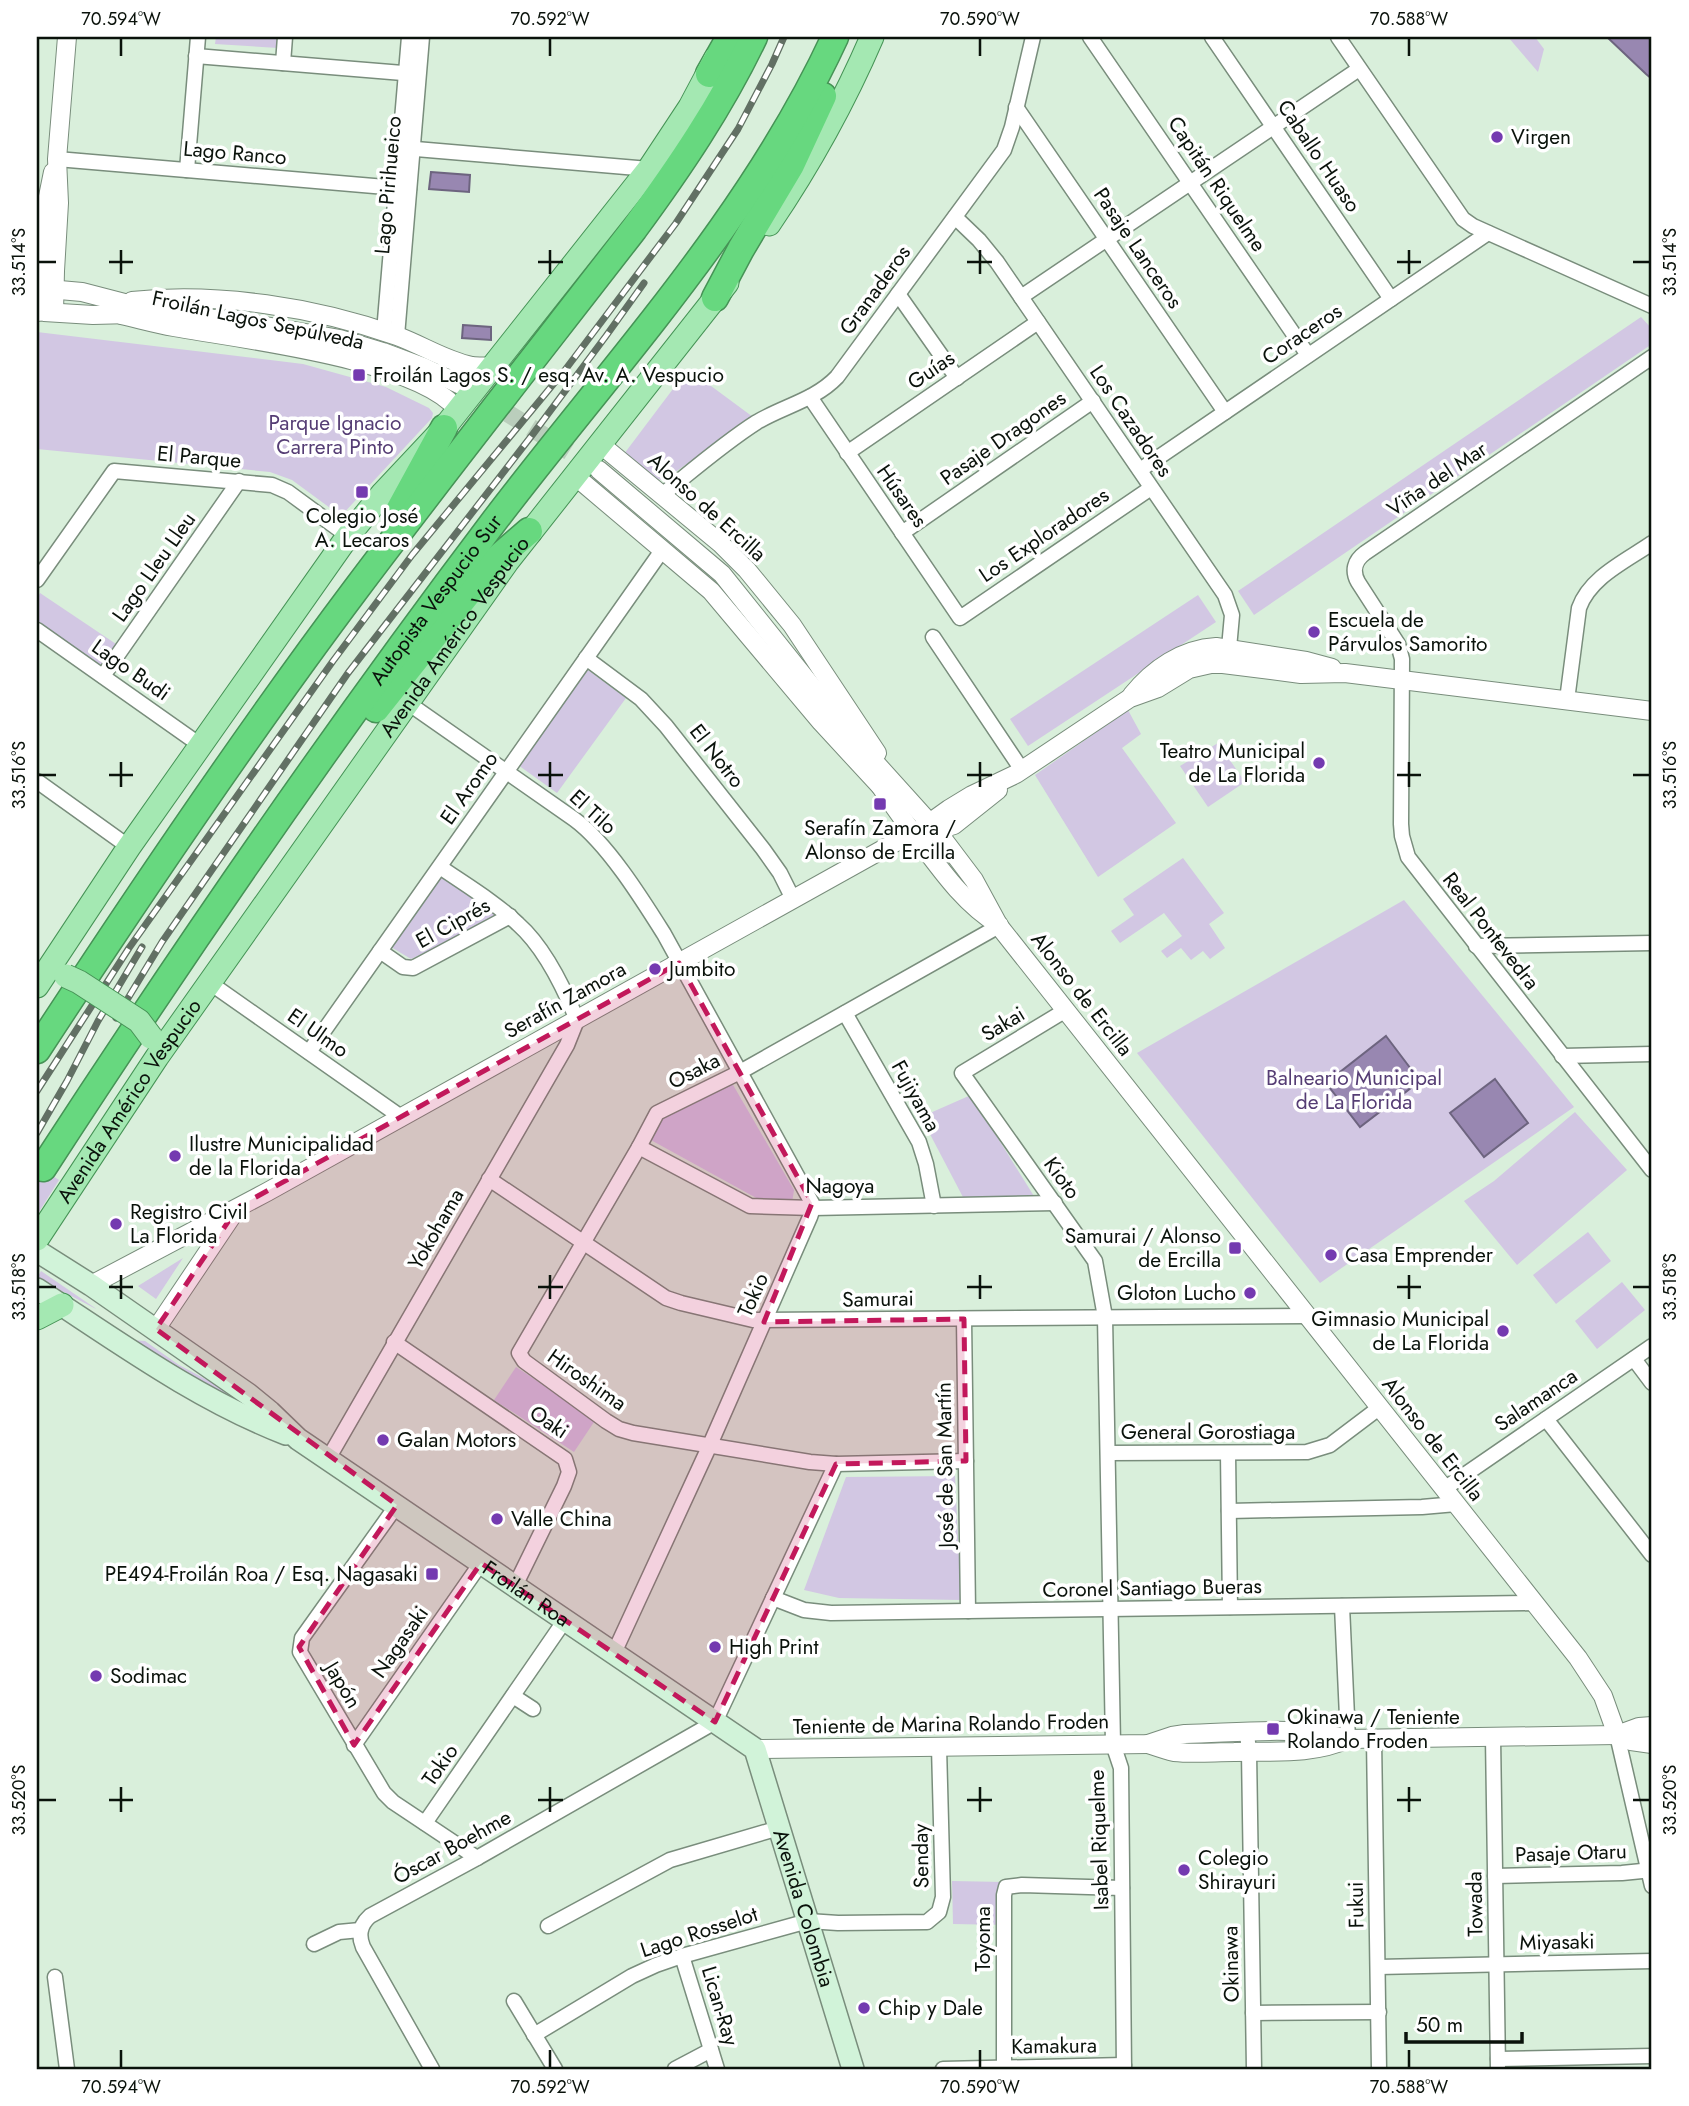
<svg xmlns="http://www.w3.org/2000/svg" width="1689" height="2106" font-family="Jost,sans-serif">
	<style>
		.green { fill: #d2c7e3 }
		.water { fill: #9887b1; stroke: #6d647f; stroke-width: 2 }
		.lines { fill: none; stroke-linecap: round; stroke-linejoin: round }
		.tertiary-tunnel { stroke: #bacebc; stroke-width: 18; stroke-dasharray: 18 9; stroke-linecap: butt }
		.minor-casing { stroke: #798d7c; stroke-width: 17 }
		.tertiary-casing { stroke: #798d7c; stroke-width: 20 }
		.secondary-casing { stroke: #798d7c; stroke-width: 24 }
		.primary-casing { stroke: #469356; stroke-width: 25 }
		.motorway-casing { stroke: #469356; stroke-width: 29 }
		.minor { stroke: #fff; stroke-width: 14 }
		.tertiary { stroke: #fff; stroke-width: 18 }
		.secondary { stroke: #d1f3d9; stroke-width: 21 }
		.primary { stroke: #a4e8b2; stroke-width: 23 }
		.motorway { stroke: #67d87f; stroke-width: 26 }
		.rail-casing { stroke: #627064; stroke-width: 7 }
		.rail { stroke: #fff; stroke-width: 4.5; stroke-dasharray: 13; stroke-linecap: butt }
		.primary-bridge-casing { stroke: #469356; stroke-width: 25; stroke-linecap: butt }
		.primary-bridge { stroke: #a4e8b2; stroke-width: 23 }
		.marked { fill: #c2185b; fill-opacity: 0.2; stroke: #c2185b; stroke-width: 5; stroke-dasharray: 14 9; stroke-linejoin: round }
		.ticks { fill: none; stroke: #0a120b; stroke-width: 2.5 }
		.poi-dot { fill: #743ab0; stroke: #fff; stroke-width: 2.5 }
		.labels { text-anchor: middle; dominant-baseline: central; stroke-width: 7; stroke-linejoin: round; paint-order: stroke }
		.poi-label { font-size: 21px; fill: #0a120b; stroke: #fff; text-anchor: start }
		.street-label { font-size: 21px; fill: #0a120b; stroke: #fff }
		.park-label { font-size: 21px; fill: #553d74; stroke: #fff }
		.neatline { fill: none; stroke: #0a120b; stroke-width: 2.5 }
		.ticks-label { font-size: 18px; text-anchor: middle; fill: #0a120b }
	</style>
	<rect width="100%" height="100%" fill="#d9efdb"/>
	<g class="green">
		<path d="M216,37H278V48L215,44Z"/>
		<path d="M1508,37H1535L1544,49L1538,72Z"/>
		<path d="M1641,317L1652,329V344L1254,615L1238,591Z"/>
		<path d="M37,332L303,364L386,387L429,408L433,413L432,418L341,516L292,480L270,472L37,449Z"/>
		<path d="M688,369L753,417L664,480L656,479L624,454Z"/>
		<path d="M40,593L116,644L101,665L37,622V599Z"/>
		<path d="M1198,595L1216,622L1028,746L1010,719Z"/>
		<path d="M588,670L626,698L557,793L518,765Z"/>
		<path d="M1128,710L1141,734L1122,748L1176,823L1098,877L1035,775Z"/>
		<path d="M1218,743L1245,782L1208,807L1180,766Z"/>
		<path d="M1183,858L1224,913L1209,924L1225,948L1210,959L1203,951L1191,960L1181,948L1167,958L1161,951L1182,936L1164,913L1120,943L1111,931L1134,915L1123,899Z"/>
		<path d="M443,873L499,913L497,918L411,959L391,947Z"/>
		<path d="M1404,900L1574,1107L1320,1283L1137,1053Z"/>
		<path d="M729,1078L794,1190L792,1203L760,1200L649,1139L662,1118Z"/>
		<path d="M971,1095L1037,1201H965L921,1117Z"/>
		<path d="M1575,1112L1627,1170L1517,1265L1464,1201L1494,1181Z"/>
		<path d="M37,1166L59,1180L37,1215Z"/>
		<path d="M1588,1232L1611,1261L1556,1304L1533,1275Z"/>
		<path d="M183,1258L156,1299L138,1286Z"/>
		<path d="M41,1271L95,1308L96,1309L37,1278Z"/>
		<path d="M1622,1282L1645,1310L1597,1349L1575,1321Z"/>
		<path d="M131,1340L145,1341L179,1365L247,1401L250,1410Z"/>
		<path d="M516,1367L596,1419L574,1452L494,1400Z"/>
		<path d="M955,1476L961,1600L839,1598L804,1590L846,1477Z"/>
		<path d="M952,1881L1004,1882V1925L953,1924Z"/>
	</g>
	<g class="water">
		<path d="M1607,37H1651L1652,79L1646,74Z"/>
		<path d="M431,172L470,175L469,192L429,189Z"/>
		<path d="M463,325L491,327V340L462,338Z"/>
		<path d="M1386,1036L1420,1081L1360,1127L1326,1083Z"/>
		<path d="M1495,1079L1528,1123L1484,1157L1450,1113Z"/>
	</g>
	<g class="lines">
		<path class="tertiary-tunnel" d="M462,385L596,468"/>
		<defs>
			<g id="minor">
				<path d="M1090,37L1308,355"/>
				<path d="M1212,37L1391,299"/>
				<path d="M1338,37L1463,219L1473,226L1652,306"/>
				<path d="M196,56L415,74"/>
				<path d="M283,63L285,37"/>
				<path d="M1016,107L1225,412"/>
				<path d="M404,148L649,169"/>
				<path d="M57,159L409,189"/>
				<path d="M187,170L198,37"/>
				<path d="M955,217L979,240L997,262L1225,595L1232,615L1228,659"/>
				<path d="M898,294L957,378"/>
				<path d="M1021,297L1359,69"/>
				<path d="M384,332L409,37"/>
				<path d="M397,336L422,37"/>
				<path d="M1652,357L1365,553C1354,561 1352,571 1358,582L1398,644L1402,659L1401,824L1402,836L1408,857L1652,1170"/>
				<path d="M810,397L960,618L1151,488"/>
				<path d="M847,453L1038,322"/>
				<path d="M1140,470L1488,233"/>
				<path d="M662,495C693,470 724,443 757,422C784,406 815,400 837,377L1004,150L1012,127L1033,37"/>
				<path d="M902,533L1093,401"/>
				<path d="M37,580L114,471L272,485L288,492L348,536"/>
				<path d="M37,630L200,745"/>
				<path d="M933,637L1022,770"/>
				<path d="M586,658L641,699L666,726L763,849L780,873L793,899"/>
				<path d="M103,676L239,481"/>
				<path d="M1567,700L1579,608C1590,577 1626,561 1652,543"/>
				<path d="M408,703L574,819C607,843 642,899 664,934L812,1203L813,1208L810,1217L709,1447L614,1653"/>
				<path d="M37,781L129,847"/>
				<path d="M1476,946L1652,943"/>
				<path d="M380,951L403,967L413,968L510,916"/>
				<path d="M210,983L401,1117"/>
				<path d="M1066,1010L962,1073L1095,1261L1105,1317L1113,1744L1121,1768L1124,2069"/>
				<path d="M845,1013L919,1142L926,1164L934,1206"/>
				<path d="M309,1052L663,549"/>
				<path d="M1562,1056L1652,1054"/>
				<path d="M639,1147L750,1206L813,1208L1055,1203"/>
				<path d="M489,1179L666,1298L681,1303L753,1320L1306,1316"/>
				<path d="M964,1319L968,1611"/>
				<path d="M394,1342L565,1459L569,1472L564,1486L515,1586"/>
				<path d="M1634,1359L1652,1383"/>
				<path d="M1546,1419L1652,1555"/>
				<path d="M1108,1453L1307,1452L1330,1445L1379,1408"/>
				<path d="M1228,1453L1230,1607"/>
				<path d="M328,1459L567,1045L577,1020C564,988 544,947 518,924C495,902 466,885 440,867"/>
				<path d="M966,1461L836,1464L810,1462L633,1433L619,1429L606,1421L524,1361L519,1353L639,1147L657,1113L740,1072L999,926"/>
				<path d="M1444,1489L1652,1346"/>
				<path d="M397,1505L302,1638L300,1652L384,1793L393,1802L477,1858"/>
				<path d="M1229,1511L1422,1507L1456,1504"/>
				<path d="M773,1598L804,1610L831,1613L1534,1603"/>
				<path d="M1342,1606L1348,1739"/>
				<path d="M513,1696L533,1709"/>
				<path d="M1247,1733L1249,1752L1254,2069"/>
				<path d="M1617,1735L1652,1886"/>
				<path d="M1493,1737L1498,2069"/>
				<path d="M1374,1739L1379,2069"/>
				<path d="M354,1745L481,1563"/>
				<path d="M425,1823L565,1620"/>
				<path d="M1495,1876L1622,1873L1652,1870"/>
				<path d="M548,1926L670,1860L779,1828"/>
				<path d="M314,1944L339,1932L360,1930"/>
				<path d="M682,1956L717,2069"/>
				<path d="M1378,1967L1652,1961"/>
				<path d="M55,1977L67,2069"/>
				<path d="M514,2001L555,2069"/>
				<path d="M1253,2013L1379,2012"/>
				<path d="M534,2035L632,1976L656,1965L682,1956L808,1921L838,1923L927,1922L939,1912L943,1897L939,1747"/>
				<path d="M1498,2059L1652,2056"/>
				<path d="M1004,2068V1895L1006,1887L1022,1885L1122,1888"/>
				<path d="M432,2069L363,1947C358,1935 360,1925 370,1916L477,1858L715,1722L836,1464"/>
				<path d="M675,2069L711,2050"/>
				<path d="M943,2069L1124,2065"/>
			</g>
			<g id="tertiary">
				<path d="M37,288L82,292L159,312L254,324L340,339L383,352L423,367L461,385"/>
				<path d="M132,301C218,292 315,307 397,336C422,345 446,361 472,366C479,367 487,366 494,367"/>
				<path d="M38,312L42,226L53,172"/>
				<path d="M44,312L93,315L131,314"/>
				<path d="M54,312L55,271L59,203L57,159L67,37"/>
				<path d="M121,315C139,319 156,324 174,327C240,339 417,359 458,410"/>
				<path d="M600,444L720,543L747,570L792,625L877,753"/>
				<path d="M599,470L722,574L854,739L937,831L974,880L999,926L1578,1658L1603,1696L1617,1735"/>
				<path d="M575,476L711,591L821,722L881,787"/>
				<path d="M1132,695C1153,669 1182,649 1216,647L1306,661L1332,668"/>
				<path d="M876,779C889,801 905,822 920,842C943,873 966,905 999,925"/>
				<path d="M927,833L954,825L998,790"/>
				<path d="M91,1285L267,1192L894,843L914,834L949,809L972,795L1016,774L1130,698L1158,688L1189,669L1211,664H1223L1301,674L1345,673L1652,711"/>
				<path d="M156,1329L236,1210"/>
				<path d="M1617,1735L1631,1741L1652,1744"/>
				<path d="M1148,1744C1157,1747 1165,1750 1174,1752C1194,1754 1215,1752 1234,1752C1272,1751 1313,1755 1348,1739"/>
				<path d="M755,1749L1148,1744L1172,1736L1185,1734C1237,1733 1297,1725 1348,1739L1617,1735L1639,1727L1652,1726"/>
			</g>
			<g id="secondary">
				<path id="s1" d="M37,1251L91,1285L248,1394L270,1412L298,1439L755,1749L853,2069"/>
				<path d="M37,1289C117,1341 196,1399 286,1434"/>
			</g>
			<g id="primary">
				<path d="M769,224C809,165 844,102 872,37"/>
				<path d="M37,986L129,847L348,536L383,493L444,428L649,169L690,107L716,58"/>
				<path id="s2" d="M37,1239L157,1057L507,562L727,283"/>
				<path d="M37,1318L62,1305"/>
			</g>
			<g id="motorway">
				<path d="M709,74L730,37"/>
				<path d="M715,298L741,249L791,165L823,96"/>
				<path d="M396,516L444,428"/>
				<path d="M376,709L492,563L529,531"/>
				<path d="M37,1050C139,894 244,738 356,589C447,468 541,349 634,229C679,168 721,106 754,37"/>
				<path id="s3" d="M43,1168C186,948 334,733 492,524C612,366 751,219 835,37"/>
			</g>
		</defs>
		<use href="#minor" class="minor-casing"/>
		<use href="#tertiary" class="tertiary-casing"/>
		<use href="#secondary" class="secondary-casing"/>
		<use href="#primary" class="primary-casing"/>
		<use href="#motorway" class="motorway-casing"/>
		<use href="#minor" class="minor"/>
		<use href="#tertiary" class="tertiary"/>
		<use href="#secondary" class="secondary"/>
		<use href="#primary" class="primary"/>
		<use href="#motorway" class="motorway"/>
		<defs>
			<g id="rail">
				<path d="M116,1018L162,942L348,673L533,434L606,336L644,283"/>
				<path d="M37,1091L129,948L333,661L412,555L565,370L676,223L738,129L772,64L784,37"/>
				<path d="M37,1133L67,1081L98,1021L142,947"/>
			</g>
		</defs>
		<use href="#rail" class="rail-casing"/>
		<use href="#rail" class="rail"/>
		<defs>
			<path id="primary-bridge" d="M66,976L79,982L139,1021L151,1037"/>
		</defs>
		<use href="#primary-bridge" class="primary-bridge-casing"/>
		<use href="#primary-bridge" class="primary-bridge"/>
	</g>
	<path class="marked" d="M679,963L812,1203L764,1322L964,1319L966,1461L836,1464L715,1722L481,1563L354,1745L299,1647L397,1505L156,1329L238,1207Z"/>
	<path class="ticks" d="M121,38V56M550,38V56M980,38V56M1409,38V56M121,250V274M550,250V274M980,250V274M1409,250V274M38,262H56M109,262H133M538,262H563M967,262H992M1397,262H1421M1633,262H1650M121,762V787M550,762V787M980,762V787M1409,762V787M38,775H56M109,775H133M538,775H563M967,775H992M1397,775H1421M1633,775H1650M121,1275V1299M550,1275V1299M980,1275V1299M1409,1275V1299M38,1287H56M109,1287H133M538,1287H563M967,1287H992M1397,1287H1421M1633,1287H1650M121,1787V1812M550,1787V1812M980,1787V1812M1409,1787V1812M38,1800H56M109,1800H133M538,1800H563M967,1800H992M1397,1800H1421M1633,1800H1650M121,2050V2068M550,2050V2068M980,2050V2068M1409,2050V2068"/>
	<g class="poi-dot">
		<circle cx="1497" cy="137" r="7"/>
		<rect x="352" y="368" width="14" height="14" rx="3.5"/>
		<rect x="355" y="485" width="14" height="14" rx="3.5"/>
		<circle cx="1314" cy="632" r="7"/>
		<circle cx="1319" cy="763" r="7"/>
		<rect x="873" y="797" width="14" height="14" rx="3.5"/>
		<circle cx="655" cy="969" r="7"/>
		<circle cx="175" cy="1156" r="7"/>
		<circle cx="116" cy="1224" r="7"/>
		<rect x="1228" y="1241" width="14" height="14" rx="3.5"/>
		<circle cx="1331" cy="1255" r="7"/>
		<circle cx="1250" cy="1293" r="7"/>
		<circle cx="1503" cy="1331" r="7"/>
		<circle cx="383" cy="1440" r="7"/>
		<circle cx="497" cy="1519" r="7"/>
		<rect x="425" y="1567" width="14" height="14" rx="3.5"/>
		<circle cx="715" cy="1647" r="7"/>
		<circle cx="96" cy="1676" r="7"/>
		<rect x="1266" y="1722" width="14" height="14" rx="3.5"/>
		<circle cx="1184" cy="1870" r="7"/>
		<circle cx="864" cy="2008" r="7"/>
	</g>
	<g class="labels">
		<g class="poi-label">
			<text x="1511" y="137">Virgen</text>
			<text x="373" y="375">Froilán Lagos S. / esq. Av. A. Vespucio</text>
			<text x="362" y="516" text-anchor="middle">Colegio José<tspan x="362" dy="24">A. Lecaros</tspan></text>
			<text x="1328" y="620">Escuela de<tspan x="1328" dy="24">Párvulos Samorito</tspan></text>
			<text x="1305" y="751" text-anchor="end">Teatro Municipal<tspan x="1305" dy="24">de La Florida</tspan></text>
			<text x="880" y="828" text-anchor="middle">Serafín Zamora /<tspan x="880" dy="24">Alonso de Ercilla</tspan></text>
			<text x="669" y="969">Jumbito</text>
			<text x="189" y="1144">Ilustre Municipalidad<tspan x="189" dy="24">de la Florida</tspan></text>
			<text x="130" y="1212">Registro Civil<tspan x="130" dy="24">La Florida</tspan></text>
			<text x="1221" y="1236" text-anchor="end">Samurai / Alonso<tspan x="1221" dy="24">de Ercilla</tspan></text>
			<text x="1345" y="1255">Casa Emprender</text>
			<text x="1236" y="1293" text-anchor="end">Gloton Lucho</text>
			<text x="1489" y="1319" text-anchor="end">Gimnasio Municipal<tspan x="1489" dy="24">de La Florida</tspan></text>
			<text x="397" y="1440">Galan Motors</text>
			<text x="511" y="1519">Valle China</text>
			<text x="418" y="1574" text-anchor="end">PE494-Froilán Roa / Esq. Nagasaki</text>
			<text x="729" y="1647">High Print</text>
			<text x="110" y="1676">Sodimac</text>
			<text x="1287" y="1717">Okinawa / Teniente<tspan x="1287" dy="24">Rolando Froden</tspan></text>
			<text x="1198" y="1858">Colegio<tspan x="1198" dy="24">Shirayuri</tspan></text>
			<text x="878" y="2008">Chip y Dale</text>
		</g>
		<g class="street-label">
			<text transform="translate(235 153) rotate(5)">Lago Ranco</text>
			<text transform="translate(1319 156) rotate(56)">Caballo Huaso</text>
			<text transform="translate(1217 184) rotate(56)">Capitán Riquelme</text>
			<text transform="translate(388 185) rotate(-85)">Lago Pirihueico</text>
			<text transform="translate(1138 248) rotate(56)">Pasaje Lanceros</text>
			<text transform="translate(875 290) rotate(-54)">Granaderos</text>
			<text transform="translate(258 320) rotate(12)">Froilán Lagos Sepúlveda</text>
			<text transform="translate(1302 334) rotate(-34)">Coraceros</text>
			<text transform="translate(931 370) rotate(-34)">Guías</text>
			<text transform="translate(1131 421) rotate(56)">Los Cazadores</text>
			<text transform="translate(1003 438) rotate(-35)">Pasaje Dragones</text>
			<text transform="translate(199 457) rotate(5)">El Parque</text>
			<text transform="translate(1437 479) rotate(-34)">Viña del Mar</text>
			<text transform="translate(902 496) rotate(55)">Húsares</text>
			<text transform="translate(707 507) rotate(42)">Alonso de Ercilla</text>
			<text transform="translate(1044 535) rotate(-34)">Los Exploradores</text>
			<text transform="translate(154 567) rotate(-55)">Lago Lleu Lleu</text>
			<text stroke="none"><textPath href="#s3" startOffset="691">Autopista Vespucio Sur</textPath></text>
			<text stroke="none"><textPath href="#s2" startOffset="733">Avenida Américo Vespucio</textPath></text>
			<text transform="translate(131 670) rotate(35)">Lago Budi</text>
			<text transform="translate(717 756) rotate(52)">El Notro</text>
			<text transform="translate(469 788) rotate(-55)">El Aromo</text>
			<text transform="translate(593 812) rotate(42)">El Tilo</text>
			<text transform="translate(453 923) rotate(-29)">El Ciprés</text>
			<text transform="translate(1491 931) rotate(52)">Real Pontevedra</text>
			<text transform="translate(1082 994) rotate(52)">Alonso de Ercilla</text>
			<text transform="translate(565 1000) rotate(-29)">Serafín Zamora</text>
			<text transform="translate(1003 1024) rotate(-31)">Sakai</text>
			<text transform="translate(318 1033) rotate(35)">El Ulmo</text>
			<text transform="translate(694 1071) rotate(-27)">Osaka</text>
			<text transform="translate(916 1096) rotate(61)">Fujiyama</text>
			<text stroke="none"><textPath href="#s2" startOffset="166">Avenida Américo Vespucio</textPath></text>
			<text transform="translate(1062 1178) rotate(54)">Kioto</text>
			<text x="840" y="1186">Nagoya</text>
			<text transform="translate(436 1229) rotate(-60)">Yokohama</text>
			<text transform="translate(753 1295) rotate(-66)">Tokio</text>
			<text transform="translate(878 1299) rotate(-1)">Samurai</text>
			<text transform="translate(587 1380) rotate(35)">Hiroshima</text>
			<text transform="translate(1536 1400) rotate(-34)">Salamanca</text>
			<text transform="translate(549 1422) rotate(34)">Oaki</text>
			<text x="1208" y="1432">General Gorostiaga</text>
			<text transform="translate(1433 1439) rotate(52)">Alonso de Ercilla</text>
			<text transform="translate(945 1465) rotate(-91)">José de San Martín</text>
			<text transform="translate(1152 1588) rotate(-1)">Coronel Santiago Bueras</text>
			<text stroke="none"><textPath href="#s1" startOffset="598">Froilán Roa</textPath></text>
			<text transform="translate(400 1642) rotate(-55)">Nagasaki</text>
			<text transform="translate(343 1685) rotate(59)">Japón</text>
			<text transform="translate(951 1724) rotate(-1)">Teniente de Marina Rolando Froden</text>
			<text transform="translate(440 1765) rotate(-55)">Tokio</text>
			<text transform="translate(1099 1840) rotate(-92)">Isabel Riquelme</text>
			<text transform="translate(452 1847) rotate(-29)">Óscar Boehme</text>
			<text transform="translate(1571 1853) rotate(-2)">Pasaje Otaru</text>
			<text transform="translate(921 1856) rotate(-91)">Senday</text>
			<text transform="translate(1475 1904) rotate(-91)">Towada</text>
			<text transform="translate(1356 1905) rotate(-91)">Fukui</text>
			<text stroke="none"><textPath href="#s1" startOffset="1041">Avenida Colombia</textPath></text>
			<text transform="translate(699 1932) rotate(-18)">Lago Rosselot</text>
			<text transform="translate(983 1939) rotate(-90)">Toyoma</text>
			<text transform="translate(1557 1942) rotate(-1)">Miyasaki</text>
			<text transform="translate(1231 1964) rotate(-91)">Okinawa</text>
			<text transform="translate(720 2006) rotate(73)">Lican-Ray</text>
			<text transform="translate(1054 2046) rotate(-1)">Kamakura</text>
		</g>
		<g class="park-label">
			<text x="335" y="423">Parque Ignacio<tspan x="335" dy="24">Carrera Pinto</tspan></text>
			<text x="1354" y="1078">Balneario Municipal<tspan x="1354" dy="24">de La Florida</tspan></text>
		</g>
	</g>
	<rect width="1689" height="2106" fill="none" stroke="#ffffff" stroke-width="77"/>
	<path d="M1406 2032v10h116v-10" fill="none" stroke="#0a120b" stroke-width="3.5"/>
	<text x="1416" y="2032" font-size="21" fill="#0a120b" stroke="#ffffff" stroke-width="5" paint-order="stroke">50 m</text>
	<rect x="38" y="38" width="1612" height="2030" class="neatline"/>
	<g class="ticks-label">
		<text x="121" y="25">70.594°W</text>
		<text x="550" y="25">70.592°W</text>
		<text x="980" y="25">70.590°W</text>
		<text x="1409" y="25">70.588°W</text>
		<text transform="translate(19 262) rotate(-90)" y="6">33.514°S</text>
		<text transform="translate(1670 262) rotate(-90)" y="6">33.514°S</text>
		<text transform="translate(19 775) rotate(-90)" y="6">33.516°S</text>
		<text transform="translate(1670 775) rotate(-90)" y="6">33.516°S</text>
		<text transform="translate(19 1287) rotate(-90)" y="6">33.518°S</text>
		<text transform="translate(1670 1287) rotate(-90)" y="6">33.518°S</text>
		<text transform="translate(19 1800) rotate(-90)" y="6">33.520°S</text>
		<text transform="translate(1670 1800) rotate(-90)" y="6">33.520°S</text>
		<text x="121" y="2093">70.594°W</text>
		<text x="550" y="2093">70.592°W</text>
		<text x="980" y="2093">70.590°W</text>
		<text x="1409" y="2093">70.588°W</text>
	</g>
</svg>
